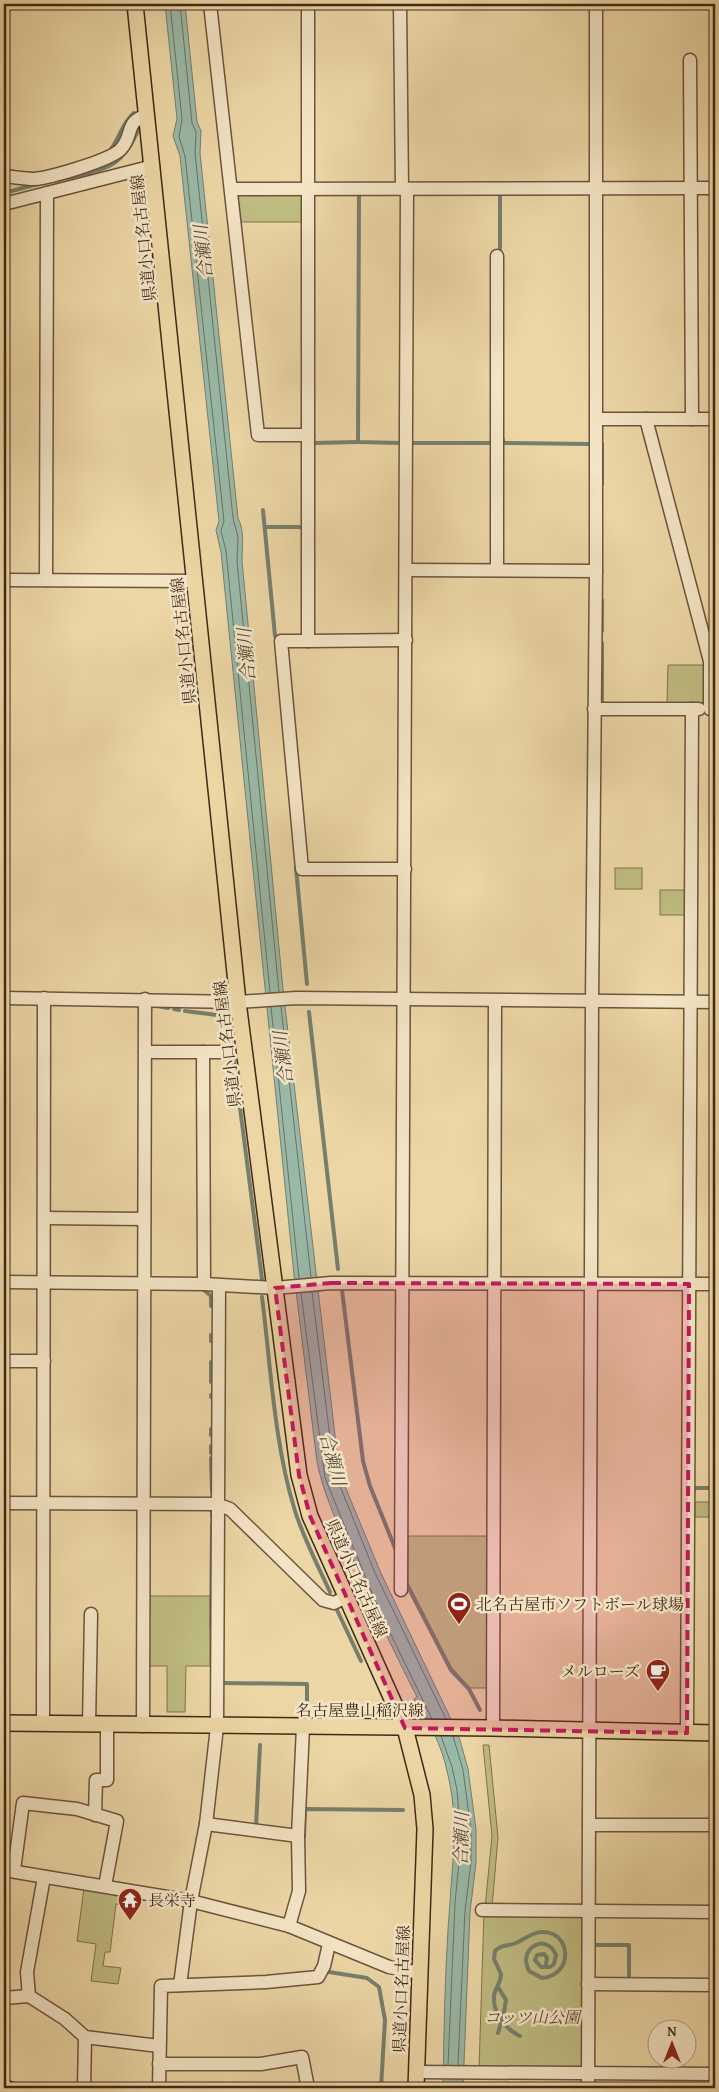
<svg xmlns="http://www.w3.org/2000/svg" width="719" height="2092" font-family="'Gentium Book Plus','Noto Serif JP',serif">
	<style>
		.green { fill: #bfbc81; stroke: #80724c }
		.water { fill: #99b9a8; stroke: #767f6e }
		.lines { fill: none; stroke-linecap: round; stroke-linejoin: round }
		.shore { stroke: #6e7060; stroke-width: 1 }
		.stream { stroke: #767f6e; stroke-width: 4 }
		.minor-casing { stroke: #6c543b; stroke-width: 15 }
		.major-casing { stroke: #422817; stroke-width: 18 }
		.minor { stroke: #f3e4c5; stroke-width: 12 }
		.major { stroke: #ecd6a6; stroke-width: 15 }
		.marked { fill: #c2185b; fill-opacity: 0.2; stroke: #c2185b; stroke-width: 4; stroke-dasharray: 10 6; stroke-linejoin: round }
		.labels { text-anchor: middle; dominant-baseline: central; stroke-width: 5; stroke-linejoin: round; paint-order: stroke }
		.street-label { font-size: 16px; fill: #422817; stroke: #f3e4c5 }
		.poi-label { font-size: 16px; fill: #422817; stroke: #f3e4c5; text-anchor: start }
		.park-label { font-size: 16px; font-style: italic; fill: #5b462c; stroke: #f3e4c5 }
		.water-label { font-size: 18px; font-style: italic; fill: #584c3b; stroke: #f3e4c5 }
	</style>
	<rect width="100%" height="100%" fill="#ecd6a6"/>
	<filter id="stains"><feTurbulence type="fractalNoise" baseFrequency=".004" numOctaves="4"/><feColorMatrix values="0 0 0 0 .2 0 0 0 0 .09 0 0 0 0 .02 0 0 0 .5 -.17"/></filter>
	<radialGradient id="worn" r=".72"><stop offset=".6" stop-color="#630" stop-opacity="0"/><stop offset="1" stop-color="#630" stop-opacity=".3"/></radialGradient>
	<g class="green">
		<path d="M241,193H303L305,222H241L238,198Z"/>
		<path d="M668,665H706L705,700L703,703H667Z"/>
		<rect x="615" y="868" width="27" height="21"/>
		<rect x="660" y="890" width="26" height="25"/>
		<rect x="695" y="1502" width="20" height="15"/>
		<path d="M408,1536H487L488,1688H470L451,1667L408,1583Z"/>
		<path d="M147,1596H210V1666H186L185,1712H167V1666H147Z"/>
		<path d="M483,1745H489L498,1837L492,1908H485L492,1836Z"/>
		<path d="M84,1888L137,1895L136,1906L116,1904L110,1952H105L103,1966L121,1968L118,1984L91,1981L96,1944L77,1941Z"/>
		<path d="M484,1911L577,1912L584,1919V2063L577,2070H479Z"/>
	</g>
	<path class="water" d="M165,4H185L197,122L201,131L200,153L238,518C245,532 242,545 242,561L283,989L338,1461L342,1479L380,1571L449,1715L460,1740L468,1769L476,1829V1863L470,1912L463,2088H443C444,2027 445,1964 450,1902C453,1853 459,1820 447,1771C442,1746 429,1723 418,1701L415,1702L414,1699L417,1697C392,1648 369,1599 348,1548C336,1520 323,1492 317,1462L294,1275L221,552L216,530L219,521L180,156L173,136L177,119Z"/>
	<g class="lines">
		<g class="shore">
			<path d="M170,4L182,119L179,137L185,156L224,521L221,531L226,551L270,992"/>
			<path d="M180,4L192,123L196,132L195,153L233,518L238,537L237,561L279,992"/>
			<path d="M271,1007L299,1278"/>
			<path d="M281,1007L311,1277"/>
			<path d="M312,1292L333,1462L338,1481L375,1573L446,1719"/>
			<path d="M301,1293L325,1478L379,1610L432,1719"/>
			<path d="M441,1736L452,1767L457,1790L461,1841L455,1903L448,2065"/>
			<path d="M453,1736L463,1770L471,1830V1862L465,1911L458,2065"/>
		</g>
		<g class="stream">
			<path d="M111,149C120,137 122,123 134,113"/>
			<path d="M67,178C107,169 122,168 139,128H145"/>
			<path d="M4,193L38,184"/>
			<path d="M356,194H359L358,442L401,443"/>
			<path d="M500,195V249"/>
			<path d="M503,440V443L590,444"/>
			<path d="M411,443H492"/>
			<path d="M313,446V443L358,442"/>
			<path d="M602,484V444"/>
			<path d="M263,510L275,636"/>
			<path d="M265,527H302"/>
			<path d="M602,631V600"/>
			<path d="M602,643V705H605"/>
			<path d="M296,868L307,984"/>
			<path d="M158,1006L168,1008"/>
			<path d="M174,1009L179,1010"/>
			<path d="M185,1011L225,1016L233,1053L262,1279"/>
			<path d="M309,1012L338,1269"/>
			<path d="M204,1290L211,1296V1306"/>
			<path d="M342,1290L363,1461L370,1486L397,1553"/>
			<path d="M262,1297C271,1368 274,1443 295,1511C304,1539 318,1566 330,1592"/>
			<path d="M211,1335V1341"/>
			<path d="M211,1362V1382"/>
			<path d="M211,1395V1397"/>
			<path d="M211,1429V1435"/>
			<path d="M211,1446V1453"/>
			<path d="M211,1458L212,1492"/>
			<path d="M694,1491V1488H715"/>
			<path d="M212,1511V1517"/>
			<path d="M405,1581L451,1670L469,1689L480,1710"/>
			<path d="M337,1610L361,1661"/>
			<path d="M211,1628L212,1523"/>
			<path d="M223,1683L307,1684V1713"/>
			<path d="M256,1827L260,1745"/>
			<path d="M304,1836L305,1809L403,1810"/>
			<path d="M595,1945H629V1978"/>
			<path d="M329,1972L367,1978L379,1987L385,2020L381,2088"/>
			<path d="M498,1987L506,2000L504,2012L501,2017"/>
			<path d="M498,2033L501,2023"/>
			<path d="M520,2036C505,2029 493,2014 494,1996C495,1988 501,1983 501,1974L494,1959L495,1951C501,1944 509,1946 516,1943C525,1939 531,1933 541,1932C571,1930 575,1975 542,1978L529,1971C517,1949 546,1931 556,1955L554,1964L550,1967H541L535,1960L537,1955L544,1954L547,1958L546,1964"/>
			<path d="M487,2088V2087"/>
		</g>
		<defs>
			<g id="minor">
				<path d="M210,4L258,435H308"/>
				<path d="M308,4V641L406,640"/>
				<path d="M400,4L402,189"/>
				<path d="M690,60L692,419"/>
				<path d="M4,176C14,177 25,179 34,179C50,178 111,160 121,149C134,135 124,122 147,115"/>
				<path d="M232,189L715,188"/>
				<path d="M4,204L153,166"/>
				<path d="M497,256V570"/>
				<path d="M597,419H715"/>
				<path d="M646,419L710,661V709"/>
				<path d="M406,570L596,571"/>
				<path d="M4,580L194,581"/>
				<path d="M46,580L47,193"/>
				<path d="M308,641H281L302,869H405"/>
				<path d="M594,709H699"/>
				<path d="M4,998L238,1002L296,998L715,1002"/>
				<path d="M145,1052H226"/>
				<path d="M203,1052L204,1284"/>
				<path d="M44,1218L144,1219"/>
				<path d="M4,1282L204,1284L275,1288L331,1283L715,1284"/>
				<path d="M4,1361H44"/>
				<path d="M4,1503L216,1504L230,1509L323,1600L334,1603L346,1597"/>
				<path d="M401,1590L407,189"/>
				<path d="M43,1724L44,998"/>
				<path d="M89,1725L91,1614"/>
				<path d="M143,1726L145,999"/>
				<path d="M493,1728L495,1001"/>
				<path d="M687,1733L692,709"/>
				<path d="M95,1815L96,1780H107V1725"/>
				<path d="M206,1824L298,1836"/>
				<path d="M589,1825H715"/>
				<path d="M4,1870L191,1901L289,1926L389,1967L420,1973"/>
				<path d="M14,1870L23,1803L77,1809L117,1821L105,1886"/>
				<path d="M482,1910L715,1912"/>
				<path d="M289,1926L299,1891L298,1836L303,1727"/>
				<path d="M588,1984L715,1985"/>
				<path d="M180,1985L191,1901L206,1824L217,1727L219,1286"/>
				<path d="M29,1996L27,1972L44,1877"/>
				<path d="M4,1998L29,1996L65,2019L85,2037L159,2046"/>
				<path d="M159,2064H261L302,2057L308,2088"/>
				<path d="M416,2072L715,2074"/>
				<path d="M4,2087L10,2088"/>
				<path d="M84,2088L85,2037"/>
				<path d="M159,2088L161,1986L266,1982L318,1977L324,1966L329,1944"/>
				<path d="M588,2088L592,1001L596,571V4"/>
			</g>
			<g id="major">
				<path d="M135,4L238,1002L299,1475L310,1516L405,1728L422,1795L425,1829L416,2088"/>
				<path d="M4,1723L493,1728L715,1733"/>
			</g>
		</defs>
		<use href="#minor" class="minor-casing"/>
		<use href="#major" class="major-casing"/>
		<use href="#minor" class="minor"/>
		<use href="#major" class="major"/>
	</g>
	<path class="marked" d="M331,1283L689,1284L687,1733L405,1728L310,1516L299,1475L275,1288Z"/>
	<defs>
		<symbol id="stadium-pin" viewBox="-11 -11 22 30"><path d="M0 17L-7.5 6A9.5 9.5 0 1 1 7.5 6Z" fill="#8f2418" stroke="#f3e4c5"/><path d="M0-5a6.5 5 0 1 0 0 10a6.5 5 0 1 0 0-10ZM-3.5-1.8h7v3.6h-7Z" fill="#fff"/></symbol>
		<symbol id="cafe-pin" viewBox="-11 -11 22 30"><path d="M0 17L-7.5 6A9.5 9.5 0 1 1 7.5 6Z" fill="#8f2418" stroke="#f3e4c5"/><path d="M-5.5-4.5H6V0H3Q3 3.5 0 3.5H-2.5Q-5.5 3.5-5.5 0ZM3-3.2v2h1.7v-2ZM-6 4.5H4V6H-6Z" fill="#fff"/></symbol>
		<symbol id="temple-pin" viewBox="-11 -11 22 30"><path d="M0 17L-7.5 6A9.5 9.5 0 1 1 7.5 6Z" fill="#8f2418" stroke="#f3e4c5"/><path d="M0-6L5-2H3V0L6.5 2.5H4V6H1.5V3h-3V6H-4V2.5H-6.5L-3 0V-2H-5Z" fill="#fff"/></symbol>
	</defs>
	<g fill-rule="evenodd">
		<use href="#stadium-pin" x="445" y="1590" width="28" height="38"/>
		<use href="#cafe-pin" x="644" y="1657" width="28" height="38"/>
		<use href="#temple-pin" x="116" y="1886" width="28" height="38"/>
	</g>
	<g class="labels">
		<g class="street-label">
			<text transform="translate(143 238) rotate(-96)">県道小口名古屋線</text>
			<text transform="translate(183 641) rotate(-96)">県道小口名古屋線</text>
			<text transform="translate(227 1044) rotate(-97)">県道小口名古屋線</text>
			<text transform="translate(357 1578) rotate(66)">県道小口名古屋線</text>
			<text x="360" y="1710">名古屋豊山稲沢線</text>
			<text transform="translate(401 1989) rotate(-88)">県道小口名古屋線</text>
		</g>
		<g class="poi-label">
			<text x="476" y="1604">北名古屋市ソフトボール球場</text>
			<text x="640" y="1671" text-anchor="end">メルローズ</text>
			<text x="148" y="1900">長栄寺</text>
		</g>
		<g class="park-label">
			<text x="532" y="2017">コッツ山公園</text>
		</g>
		<g class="water-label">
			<text transform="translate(203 252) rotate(-96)">合瀬川</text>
			<text transform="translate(246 655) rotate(-95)">合瀬川</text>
			<text transform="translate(283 1058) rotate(-97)">合瀬川</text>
			<text transform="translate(333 1459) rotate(75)">合瀬川</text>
			<text transform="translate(461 1839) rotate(-89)">合瀬川</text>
		</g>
	</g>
	<rect width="719" height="2092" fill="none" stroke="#ecd6a6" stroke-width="20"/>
	<rect x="5" y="5" width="709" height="2082" fill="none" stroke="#422817" stroke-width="2.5"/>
	<rect x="10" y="10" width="699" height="2072" fill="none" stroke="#422817"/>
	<g transform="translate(672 2044)"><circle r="24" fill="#f3e4c5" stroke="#ac997f"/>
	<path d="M0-4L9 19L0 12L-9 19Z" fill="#8f2418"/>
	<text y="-8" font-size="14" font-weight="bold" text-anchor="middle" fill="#422817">N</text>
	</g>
	<rect width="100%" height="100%" filter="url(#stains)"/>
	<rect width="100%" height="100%" fill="url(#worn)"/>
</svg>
